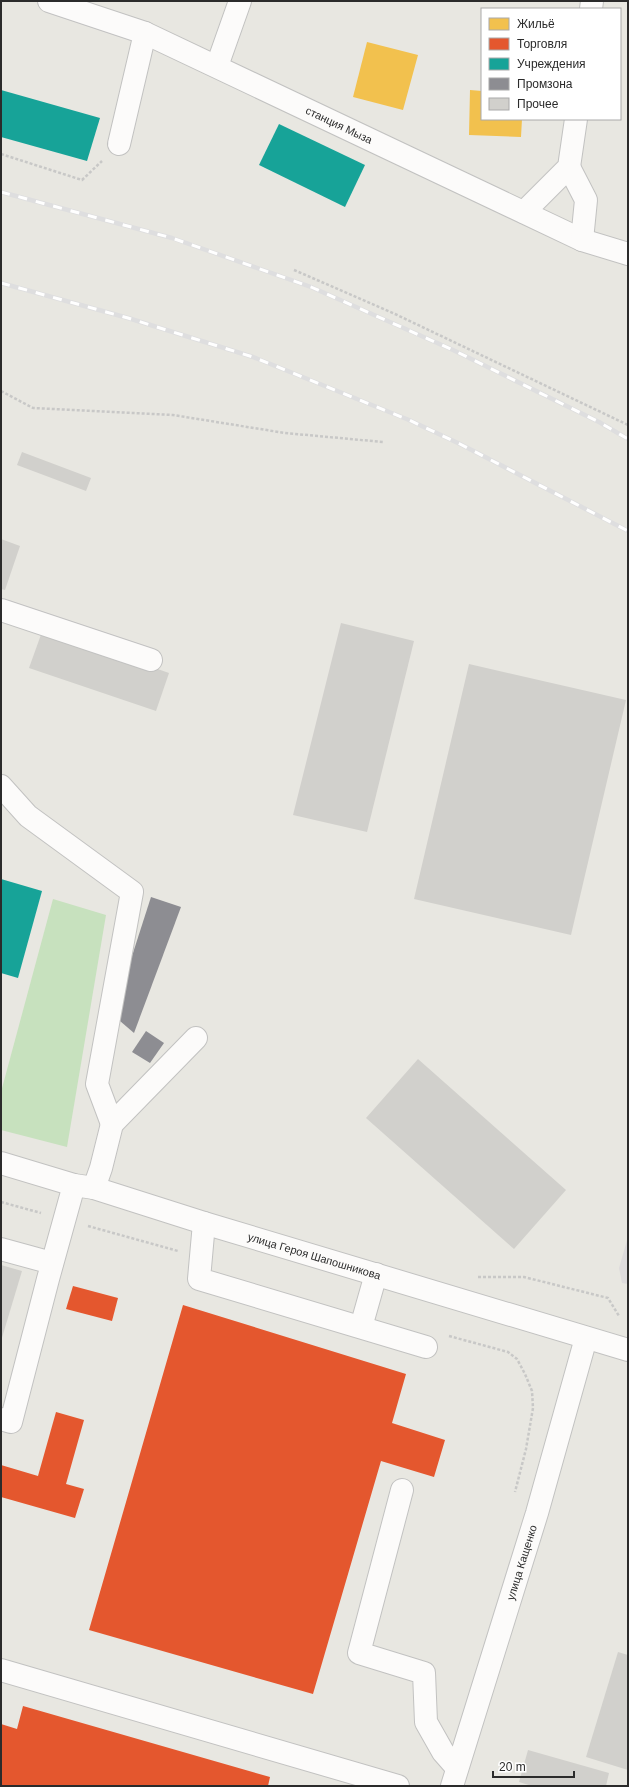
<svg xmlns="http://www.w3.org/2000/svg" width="629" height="1787" font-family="Arial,sans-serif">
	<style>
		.industrial { fill: #dddbdc }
		.green { fill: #c7e1be }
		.homes { fill: #f2c14e }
		.shops { fill: #e4572e }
		.public { fill: #17a398 }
		.industry { fill: #8d8d92 }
		.building { fill: #d1d0cc }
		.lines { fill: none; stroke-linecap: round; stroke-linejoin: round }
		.minor-casing { stroke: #c2c2c1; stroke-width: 24 }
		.path { stroke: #c8c8c7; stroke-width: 2.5; stroke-dasharray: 3 2; stroke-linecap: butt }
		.minor { stroke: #fcfbfa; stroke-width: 22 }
		.rail-casing { stroke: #dededf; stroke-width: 4.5 }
		.rail { stroke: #fff; stroke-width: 3; stroke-dasharray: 9; stroke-linecap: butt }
		.labels { text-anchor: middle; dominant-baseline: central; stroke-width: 4; stroke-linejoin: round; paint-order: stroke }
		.street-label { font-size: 11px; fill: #2b2b2b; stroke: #fff }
	</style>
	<rect width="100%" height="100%" fill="#e8e7e1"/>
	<path class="industrial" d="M628,1237V1284L622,1283L619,1268Z"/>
	<path class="green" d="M53,899L106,915L67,1147L1,1130V1092Z"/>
	<g class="homes">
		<path d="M367,42L418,55L403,110L353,97Z"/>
		<path d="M470,90L482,91V119H522L521,137L469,135Z"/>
	</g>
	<g class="shops">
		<path d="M73,1286L118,1298L112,1321L66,1309Z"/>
		<path d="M183,1305L406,1374L392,1423L445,1440L434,1477L381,1461L313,1694L89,1630Z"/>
		<path d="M56,1412L84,1420L66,1484L84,1489L75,1518L1,1497V1465L38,1476Z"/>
		<path d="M23,1706L270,1777L268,1786H1V1724L17,1729Z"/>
	</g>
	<g class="public">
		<path d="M1,90L100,118L87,161L1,137Z"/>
		<path d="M279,124L365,165L345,207L259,165Z"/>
		<path d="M1,879L42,891L18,978L1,973Z"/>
	</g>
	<g class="industry">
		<path d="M151,897L181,907L134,1033L113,1015Z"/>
		<path d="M146,1031L164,1043L150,1063L132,1052Z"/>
	</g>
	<g class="building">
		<path d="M22,452L91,478L86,491L17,465Z"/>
		<path d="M1,539L20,546L5,590L1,589Z"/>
		<path d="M341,623L414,641L367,832L293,815Z"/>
		<path d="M43,629L169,673L156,711L29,668Z"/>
		<path d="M469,664L626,700L571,935L414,899Z"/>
		<path d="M418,1059L566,1190L514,1249L366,1118Z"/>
		<path d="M1,1265L22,1271L1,1341Z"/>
		<path d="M618,1652L628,1655V1770L586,1757Z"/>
		<path d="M528,1750L609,1773L606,1786H532L519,1782Z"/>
	</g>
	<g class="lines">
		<defs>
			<g id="minor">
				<path id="s1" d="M49,1L145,33L582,240L628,254"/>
				<path d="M591,9L592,1"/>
				<path d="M217,66L240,1"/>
				<path d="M119,144L145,33"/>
				<path d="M569,167L586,200L582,240"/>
				<path d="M524,212L569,167L576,119"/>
				<path d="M1,610L151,660"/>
				<path d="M1,786L28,816L132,892L97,1084L112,1124"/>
				<path id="s2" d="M1,1163L74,1185L94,1188L204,1223L628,1350"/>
				<path d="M94,1188L101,1168L112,1124L196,1038"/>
				<path d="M204,1223L199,1279L426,1347"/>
				<path d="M1,1249L52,1263"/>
				<path d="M361,1327L376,1274"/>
				<path d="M1,1419L11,1422L48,1279L74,1185"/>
				<path d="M402,1490L359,1653L424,1673L426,1722L443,1752L457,1768"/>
				<path d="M1,1670L398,1786"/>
				<path id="s3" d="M452,1786L537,1513L586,1338"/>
			</g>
		</defs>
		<use href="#minor" class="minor-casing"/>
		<g class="path">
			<path d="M1,154L82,180L102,161"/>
			<path d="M294,270L395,314L628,425"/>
			<path d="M1,391L33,408L173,415L285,433L383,442"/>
			<path d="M1,1202L41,1213"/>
			<path d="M88,1226L178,1251"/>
			<path d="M478,1277H524L608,1298L619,1316"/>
			<path d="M449,1336L508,1352L517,1359L525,1374L532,1391L533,1408L526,1449L515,1492"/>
		</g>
		<use href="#minor" class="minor"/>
		<defs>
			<g id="rail">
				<path d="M1,192L172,238L311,287L453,350L599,422L628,439"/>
				<path d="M1,283L128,318L253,357L409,420L460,444L628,531"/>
			</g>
		</defs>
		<use href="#rail" class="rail-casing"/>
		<use href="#rail" class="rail"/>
	</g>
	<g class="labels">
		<g class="street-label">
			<text stroke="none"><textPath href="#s1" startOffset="316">станция Мыза</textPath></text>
			<text stroke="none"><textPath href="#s2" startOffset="327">улица Героя Шапошникова</textPath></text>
			<text stroke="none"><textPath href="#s3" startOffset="234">улица Кащенко</textPath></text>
		</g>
	</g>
	<rect width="629" height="1787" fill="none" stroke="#2b2b2b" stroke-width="4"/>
	<rect x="481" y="8" width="140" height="112" fill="#ffffff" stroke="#aaaaaa"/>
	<rect x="489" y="18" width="20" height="12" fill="#f2c14e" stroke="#aaaaaa"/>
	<text x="517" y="28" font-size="12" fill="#2b2b2b">Жильё</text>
	<rect x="489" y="38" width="20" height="12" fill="#e4572e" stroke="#aaaaaa"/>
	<text x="517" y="48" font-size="12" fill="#2b2b2b">Торговля</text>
	<rect x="489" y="58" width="20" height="12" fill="#17a398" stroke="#aaaaaa"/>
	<text x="517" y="68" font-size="12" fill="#2b2b2b">Учреждения</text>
	<rect x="489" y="78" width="20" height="12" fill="#8d8d92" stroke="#aaaaaa"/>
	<text x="517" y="88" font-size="12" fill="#2b2b2b">Промзона</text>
	<rect x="489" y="98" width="20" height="12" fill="#d1d0cc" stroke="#aaaaaa"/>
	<text x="517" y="108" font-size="12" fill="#2b2b2b">Прочее</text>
	<path d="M493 1771v6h81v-6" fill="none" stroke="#2b2b2b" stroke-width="2"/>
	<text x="499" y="1771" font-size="12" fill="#2b2b2b" stroke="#ffffff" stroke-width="3" paint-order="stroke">20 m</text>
</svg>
